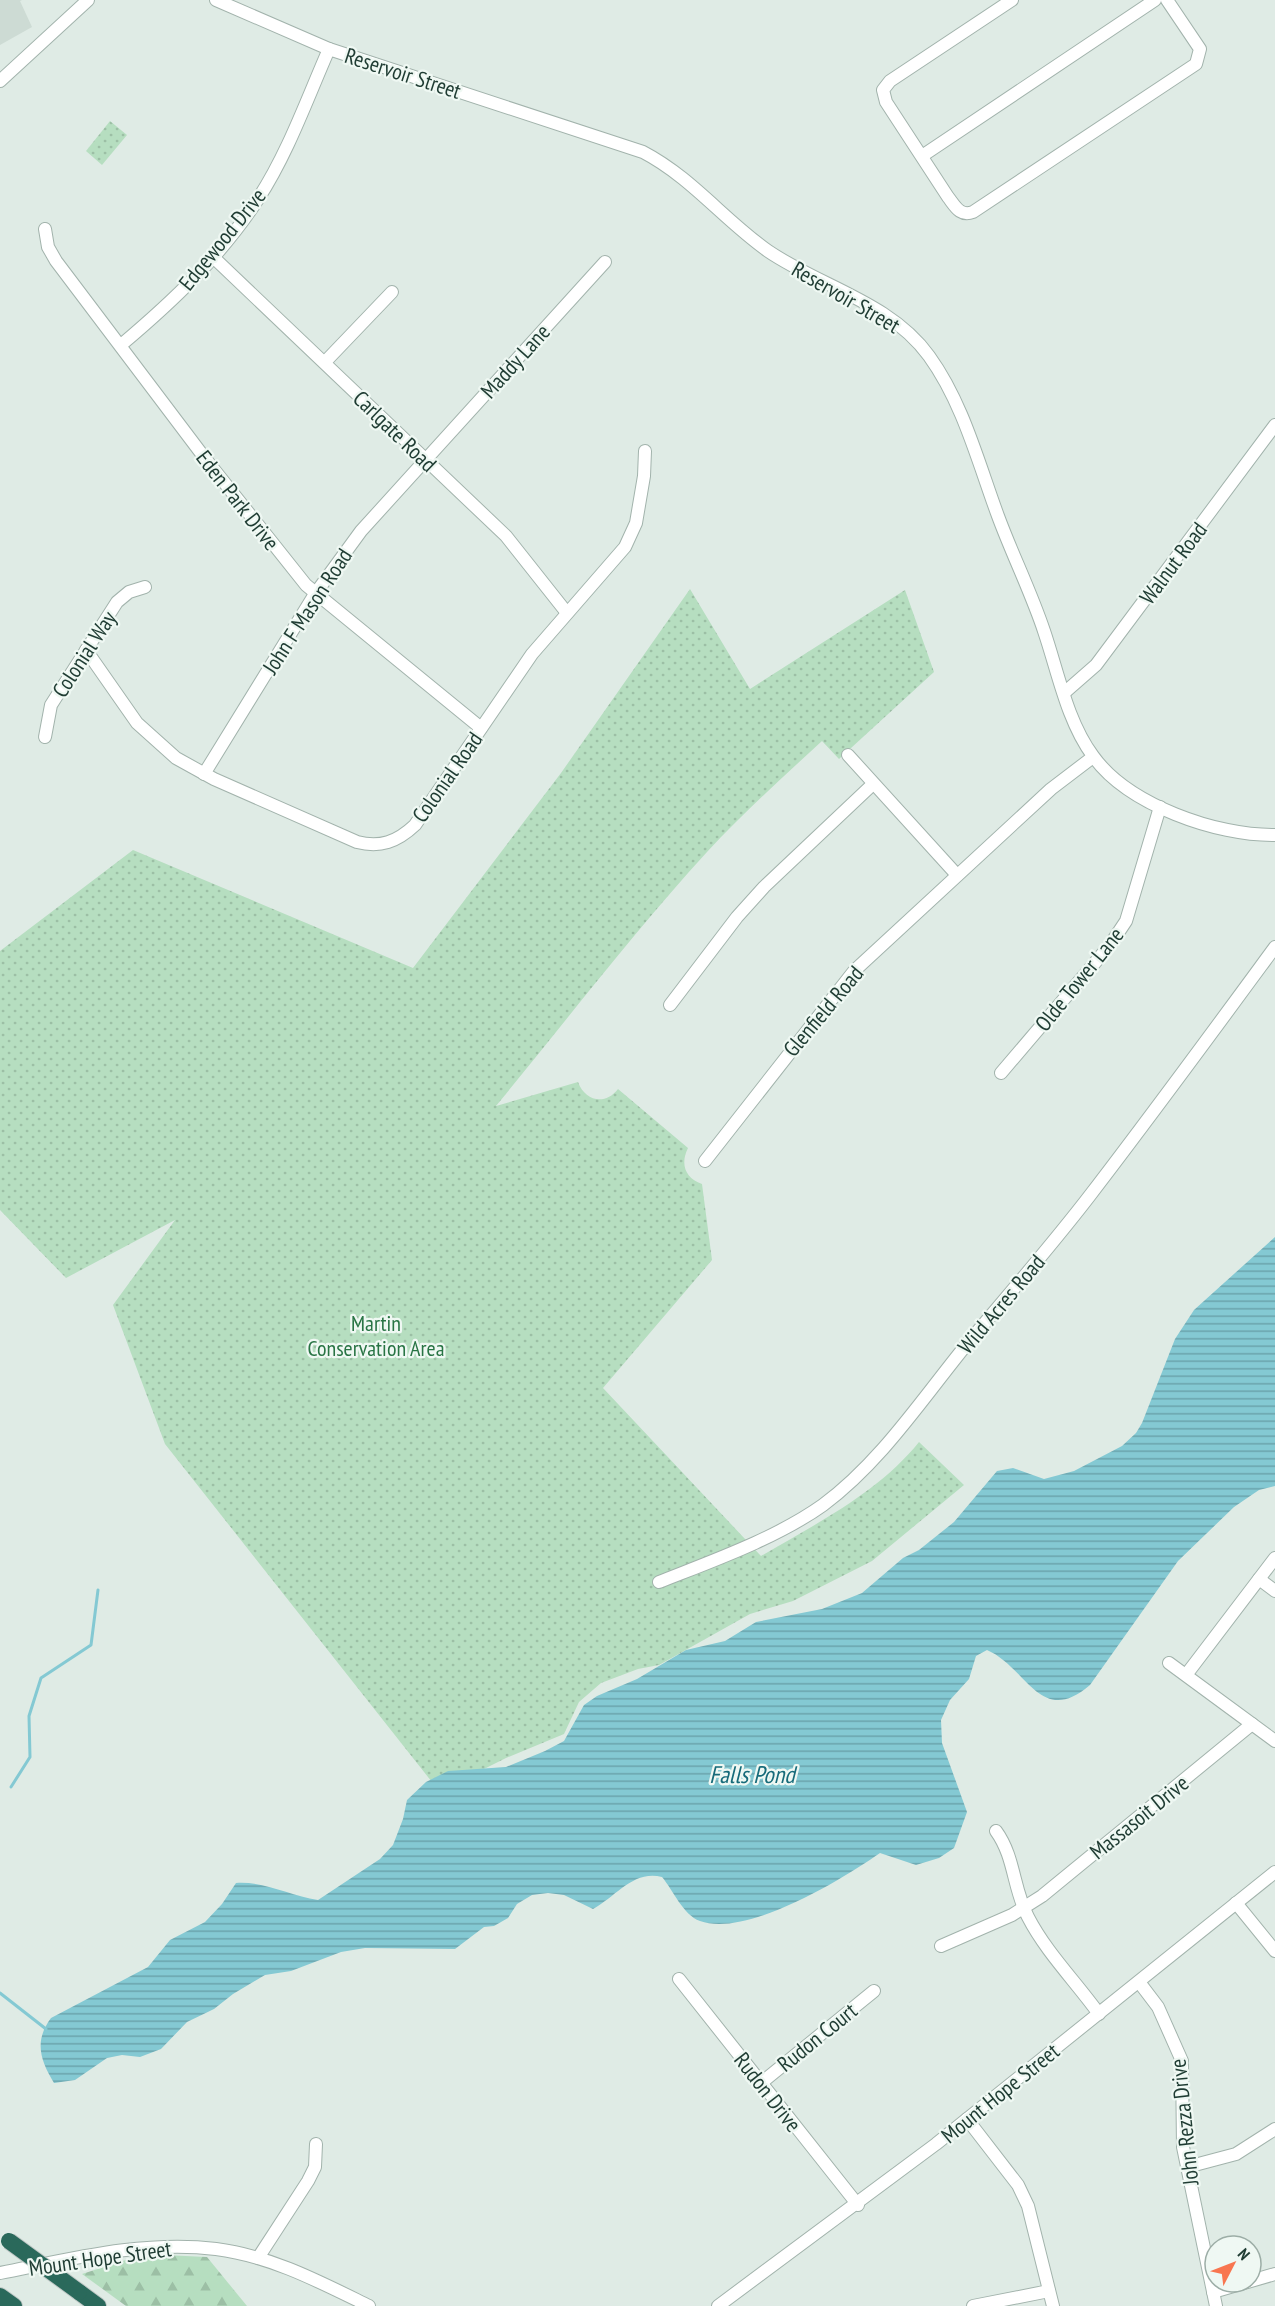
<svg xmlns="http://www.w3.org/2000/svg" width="1275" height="2306" font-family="'PT Sans Narrow',sans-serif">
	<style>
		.built { fill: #cddbd4 }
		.green { fill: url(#green-dots) }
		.forest { fill: url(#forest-firs) }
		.water { fill: url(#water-rules) }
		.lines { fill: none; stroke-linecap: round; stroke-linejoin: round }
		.stream { stroke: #84c9d3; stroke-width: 3 }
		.minor-casing { stroke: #a2b3ac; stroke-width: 14 }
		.highway-casing { stroke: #c0c8c6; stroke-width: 18 }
		.minor { stroke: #fff; stroke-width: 12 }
		.highway { stroke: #2a695b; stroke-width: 16 }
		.highway-bridge-casing { stroke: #c0c8c6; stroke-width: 18; stroke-linecap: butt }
		.highway-bridge { stroke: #2a695b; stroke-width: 16 }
		.labels { text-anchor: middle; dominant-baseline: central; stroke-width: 4.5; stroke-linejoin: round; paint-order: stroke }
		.street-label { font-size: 22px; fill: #1f3c33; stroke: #eff8f3 }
		.park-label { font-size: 22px; fill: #287444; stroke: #eff8f3 }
		.water-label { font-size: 24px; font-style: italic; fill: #176b7a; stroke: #eff8f3 }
	</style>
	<defs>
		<pattern id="green-dots" width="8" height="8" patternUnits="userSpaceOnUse" patternTransform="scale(1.5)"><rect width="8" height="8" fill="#b6dec0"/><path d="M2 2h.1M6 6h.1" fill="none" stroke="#9cbfa5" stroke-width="1.8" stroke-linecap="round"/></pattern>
		<pattern id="forest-firs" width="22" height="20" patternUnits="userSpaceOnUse" patternTransform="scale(1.5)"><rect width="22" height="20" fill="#b6dec0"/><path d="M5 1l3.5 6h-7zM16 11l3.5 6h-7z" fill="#9cbfa5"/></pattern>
		<pattern id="water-rules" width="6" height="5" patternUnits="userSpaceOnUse" patternTransform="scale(1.5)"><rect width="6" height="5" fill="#84c9d3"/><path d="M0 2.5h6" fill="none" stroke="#6ba4ac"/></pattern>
	</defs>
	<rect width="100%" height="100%" fill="#dfebe5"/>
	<path class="built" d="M0,0H22L20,1L32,27L0,45Z"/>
	<g class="green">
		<path d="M110,121L127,135L102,165L86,151Z"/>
		<path d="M690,589L750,689L905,590L934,672L839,759L822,741C783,777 743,813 707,852C633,933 566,1021 496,1106L578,1082C585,1101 605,1106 618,1089L688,1148C680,1164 685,1178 702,1184L712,1260L603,1388L761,1556C816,1524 879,1492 919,1442L964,1485L872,1561L793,1601L750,1614L659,1665L638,1669L601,1683L579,1702L564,1734L506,1758L472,1775L443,1796L165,1444L113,1305L175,1220L66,1278L0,1210V951L133,850L413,968L561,773Z"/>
	</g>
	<path class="forest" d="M164,2255L207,2257L247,2306H126L82,2274L135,2257Z"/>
	<path class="water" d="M1275,1237V1486L1259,1490L1234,1507L1178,1561L1090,1685C1040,1728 1027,1667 987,1650L976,1656L969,1679L950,1700L941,1720L942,1743L967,1812L954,1848L939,1858L916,1865L880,1853C843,1879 746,1938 700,1921C683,1915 673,1890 662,1877C633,1870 617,1896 593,1909L564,1895L548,1893L532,1895L517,1904L508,1918L494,1926L484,1927L455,1949L365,1948L341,1952L291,1971L265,1975L233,1994L214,2009L187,2022L161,2049L140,2057L122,2055L107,2058L75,2080L54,2083C40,2060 34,2041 51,2018L148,1967L170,1940L205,1922L222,1904L236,1883C265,1881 290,1896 318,1900L380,1859L393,1845L403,1819L407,1800L426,1782L448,1771L506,1767L545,1751L564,1741L584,1705L597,1696L637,1679L686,1650L725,1641L756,1622L822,1609L862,1593L903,1558L919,1550L954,1522L997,1471L1013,1468L1044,1479L1074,1471L1122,1446L1136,1433L1142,1423L1175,1339L1194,1310Z"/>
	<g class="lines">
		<g class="stream">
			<path d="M11,1787L30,1757L29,1716L41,1678L91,1645L98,1590"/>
			<path d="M0,1993L46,2029"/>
		</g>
		<defs>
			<g id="minor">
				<path d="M216,0L329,49L643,152C691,177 724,220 768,251C821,287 890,302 929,356C963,403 978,462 998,516C1012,554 1031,592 1044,631C1058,672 1067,721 1093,756C1128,805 1217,836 1275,835"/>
				<path d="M1012,0L890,81L883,90L886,102L948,197C955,206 960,217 973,212L1196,64L1200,49L1167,0"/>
				<path d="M0,81L88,0"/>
				<path d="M922,156L1155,0"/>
				<path d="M45,229L48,247L56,261L204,457L306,585L481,728"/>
				<path d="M213,257L506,536L567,613"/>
				<path d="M121,345C172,302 222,255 258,199C288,153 307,99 329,49"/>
				<path d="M325,362L392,292"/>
				<path d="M86,650L137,723L176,758L214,779L357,842C380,848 397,842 415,825L532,654L625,547L636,523L644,476L645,451"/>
				<path d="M1064,693L1096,665L1275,425"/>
				<path d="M45,737L51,705L117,602L129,592L145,587"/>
				<path d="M848,755L957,875"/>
				<path d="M204,774L315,594L361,531L605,262"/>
				<path d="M670,1005L737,917L764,887L873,784"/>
				<path d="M1001,1073L1110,945L1126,921L1160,807"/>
				<path d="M705,1161L854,971L1051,789L1093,757"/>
				<path d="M1259,1579L1275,1591"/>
				<path d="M659,1582C712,1561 777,1538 823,1505C881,1462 922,1399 967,1344C1009,1294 1052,1245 1091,1194C1154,1112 1214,1030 1275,947"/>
				<path d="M1169,1663L1275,1741"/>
				<path d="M1186,1675L1275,1558"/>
				<path d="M996,1831C1015,1857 1013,1889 1028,1917C1046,1952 1076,1982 1099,2014"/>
				<path d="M1236,1903L1275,1951"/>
				<path d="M941,1946L1012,1915L1042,1896L1252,1724"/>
				<path d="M679,1979L858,2205"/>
				<path d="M1139,1982L1158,2007L1182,2061L1183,2147L1216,2306"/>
				<path d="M761,2083L874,1991"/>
				<path d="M967,2119L1018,2185L1028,2206L1053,2306"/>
				<path d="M1187,2167L1236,2154L1275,2129"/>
				<path d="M258,2258L308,2181L315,2167L316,2144"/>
				<path d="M0,2273C71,2259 144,2240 216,2249C271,2256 320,2282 369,2306"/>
				<path d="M1213,2292L1275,2274"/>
				<path d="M718,2306L936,2144L1275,1872"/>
				<path d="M973,2306L1049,2291"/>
			</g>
			<g id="highway">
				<path d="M79,2292L98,2306"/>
				<path d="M0,2296L14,2306"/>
			</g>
		</defs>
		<use href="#minor" class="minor-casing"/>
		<use href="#highway" class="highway-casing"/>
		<use href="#minor" class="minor"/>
		<use href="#highway" class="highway"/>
		<defs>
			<path id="highway-bridge" d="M9,2241L79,2292"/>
		</defs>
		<use href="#highway-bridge" class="highway-bridge-casing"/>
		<use href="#highway-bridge" class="highway-bridge"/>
	</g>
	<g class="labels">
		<g class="street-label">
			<text transform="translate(403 73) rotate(18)">Reservoir Street</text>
			<text transform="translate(222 239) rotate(-51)">Edgewood Drive</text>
			<text transform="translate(846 297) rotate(30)">Reservoir Street</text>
			<text transform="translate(515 361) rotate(-48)">Maddy Lane</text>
			<text transform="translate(395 431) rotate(44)">Carlgate Road</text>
			<text transform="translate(238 500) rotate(52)">Eden Park Drive</text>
			<text transform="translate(1173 563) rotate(-53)">Walnut Road</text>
			<text transform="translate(307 611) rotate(-57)">John F Mason Road</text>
			<text transform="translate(84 654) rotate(-57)">Colonial Way</text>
			<text transform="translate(447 777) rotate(-55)">Colonial Road</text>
			<text transform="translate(1079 979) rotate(-51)">Olde Tower Lane</text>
			<text transform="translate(823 1011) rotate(-50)">Glenfield Road</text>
			<text transform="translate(1001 1304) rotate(-50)">Wild Acres Road</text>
			<text transform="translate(1139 1817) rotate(-39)">Massasoit Drive</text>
			<text transform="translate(817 2037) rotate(-39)">Rudon Court</text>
			<text transform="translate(768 2092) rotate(52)">Rudon Drive</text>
			<text transform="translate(1000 2093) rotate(-39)">Mount Hope Street</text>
			<text transform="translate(1184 2122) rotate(-96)">John Rezza Drive</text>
			<text transform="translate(100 2258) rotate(-8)">Mount Hope Street</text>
		</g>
		<g class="park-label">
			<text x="376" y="1323">Martin<tspan x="376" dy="25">Conservation Area</tspan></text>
		</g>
		<g class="water-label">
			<text x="752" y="1774">Falls Pond</text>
		</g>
	</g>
	<g transform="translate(1233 2264) rotate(48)"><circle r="28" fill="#eff8f3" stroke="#9cada6" stroke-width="1.5"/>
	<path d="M0-4.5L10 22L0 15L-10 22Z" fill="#f87650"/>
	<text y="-9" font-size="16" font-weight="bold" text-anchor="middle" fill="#1f3c33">N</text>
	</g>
</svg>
